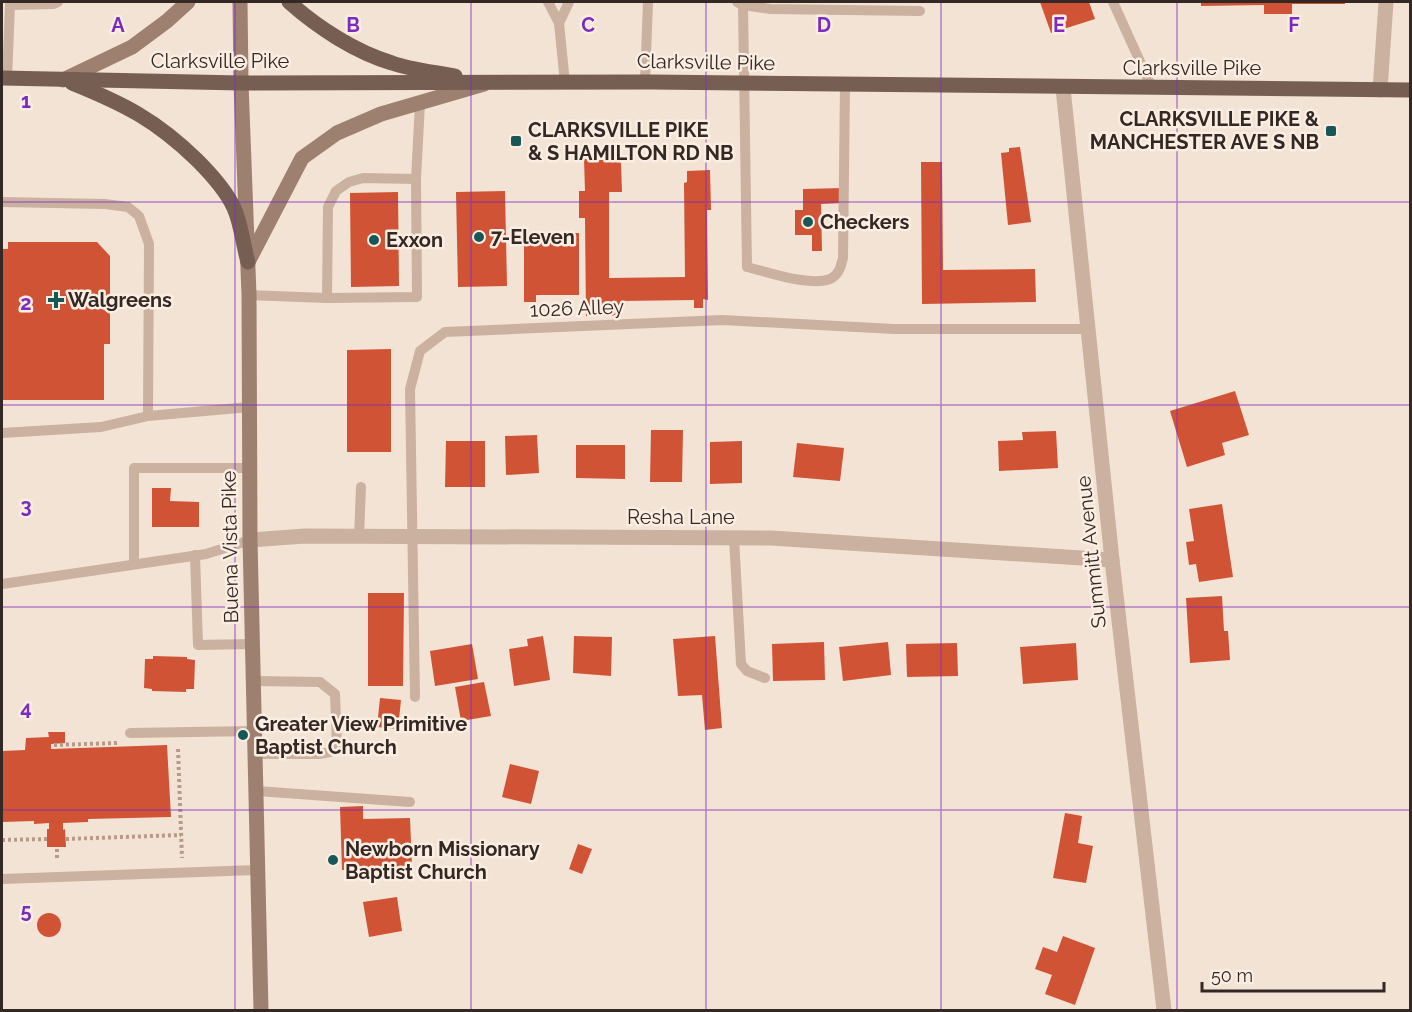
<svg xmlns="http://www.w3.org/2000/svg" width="1412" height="1012" font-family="Raleway,sans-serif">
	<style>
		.building { fill: #d05335 }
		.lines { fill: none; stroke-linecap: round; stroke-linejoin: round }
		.path { stroke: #b79b8a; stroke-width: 4; stroke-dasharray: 3 3; stroke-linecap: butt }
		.service { stroke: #cbb1a0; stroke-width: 10 }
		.minor { stroke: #cbb1a0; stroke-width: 15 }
		.secondary { stroke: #9e8071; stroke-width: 15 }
		.primary { stroke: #775e53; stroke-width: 15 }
		.grid { fill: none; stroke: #7b2cbf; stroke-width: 1.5; stroke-opacity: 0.55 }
		.poi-dot { fill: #175758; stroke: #faede1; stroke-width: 2 }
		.labels { text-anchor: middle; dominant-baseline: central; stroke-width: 5; stroke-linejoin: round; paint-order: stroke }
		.street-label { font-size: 20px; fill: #342824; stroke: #faede1 }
		.poi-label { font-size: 20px; font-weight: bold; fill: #342824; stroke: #faede1; text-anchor: start }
		.grid-label { font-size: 20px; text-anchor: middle; font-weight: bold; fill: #7b2cbf; stroke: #faede1; stroke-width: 5; stroke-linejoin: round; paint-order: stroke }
	</style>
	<rect width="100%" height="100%" fill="#f2e3d4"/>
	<g class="building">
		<path d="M1040,2H1089L1095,19L1051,33Z"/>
		<path d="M1201,2H1345V4H1292V14H1264V5L1201,6Z"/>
		<path d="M1020,147L1031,222L1008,225L1001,153L1009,152V148Z"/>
		<path d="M613,158L621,163L622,192H609V278L685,277L684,183L687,182V171L710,170L711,210H707L708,300L703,299V308H694V300L622,301V316H586L585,218H579V191H585L584,159Z"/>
		<path d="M921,162H942L943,270L1035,269L1036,302L922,304Z"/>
		<path d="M843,188V203L821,204L822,251H812V235H795V210H803V189Z"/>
		<path d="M505,191L507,286L458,287L456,192Z"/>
		<path d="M398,192L399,286L351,287L350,193Z"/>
		<path d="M524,233H579V295H536V302H524Z"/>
		<path d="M8,242H97L110,256V344H104V400H2V249H8Z"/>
		<path d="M391,349V452H347V350Z"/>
		<path d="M1235,391L1249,435L1222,443L1225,455L1187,467L1170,411Z"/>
		<path d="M651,430H683L682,482H650Z"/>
		<path d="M1056,431L1058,468L999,471L998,441L1023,440L1022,432Z"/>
		<path d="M537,435L539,473L506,475L505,436Z"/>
		<path d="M446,441H485V487H445Z"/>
		<path d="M742,441V483L710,484V442Z"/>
		<path d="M797,443L844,448L840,481L793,477Z"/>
		<path d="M576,445H625V479L576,478Z"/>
		<path d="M152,488H171L170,501L199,502V527H152Z"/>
		<path d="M1222,504L1233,577L1199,582L1196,564L1189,565L1186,542L1194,541L1189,509Z"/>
		<path d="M368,593H404L403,686H368Z"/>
		<path d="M1222,596L1224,631H1228L1230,660L1190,663L1186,598Z"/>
		<path d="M543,636L550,680L514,686L509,649L528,646L527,639Z"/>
		<path d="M574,636L612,637L611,676L573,673Z"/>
		<path d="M715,636L722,728L705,730L702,695L678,696L673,639Z"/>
		<path d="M824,642L825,680L773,681L772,644Z"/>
		<path d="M888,642L891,675L843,681L839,647Z"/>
		<path d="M957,643L958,676L907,677L906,644Z"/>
		<path d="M1076,643L1078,680L1023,684L1020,647Z"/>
		<path d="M472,644L478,679L435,686L430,651Z"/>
		<path d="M153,656L187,657V659L195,660L194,689H186V692L152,691V689L144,688L145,659H153Z"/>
		<path d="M484,682L491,716L461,721L455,687Z"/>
		<path d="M380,698L401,700L398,729L377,727Z"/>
		<path d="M48,732H65V743L51,744V749L167,745L171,817L88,819V822L63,823V830L65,829L66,847H47V829H49V823L34,824V821L2,822V751L25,750L26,738L49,737Z"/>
		<path d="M510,764L539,771L531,804L502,797Z"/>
		<path d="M363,806V819L410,818L412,867L342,870L340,807Z"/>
		<path d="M1065,813L1082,816L1078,843L1093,846L1086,883L1053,878Z"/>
		<path d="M578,844L592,849L582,874L569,869Z"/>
		<path d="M397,897L402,931L369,937L363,902Z"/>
		<circle cx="49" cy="925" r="12"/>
		<path d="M1063,936L1095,948L1075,1005L1045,994L1052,975L1035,969L1043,947L1057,952Z"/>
	</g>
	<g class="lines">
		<g class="path">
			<path d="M54,745L117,743"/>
			<path d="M178,749L182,858"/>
			<path d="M66,839L181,835"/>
			<path d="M2,840L47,839"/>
			<path d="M57,849V860"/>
		</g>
		<g class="service">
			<path d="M548,2L559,23"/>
			<path d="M737,2L743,5L747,267C768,272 813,288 832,278C839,274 841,266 843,258L845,85"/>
			<path d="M1113,2L1152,88"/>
			<path d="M743,5L770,9L920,11"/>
			<path d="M7,79L10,5L53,4L58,2"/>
			<path d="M645,82L648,2"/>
			<path d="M565,83L559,23L569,2"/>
			<path d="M2,202L105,204L128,207L139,216L149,244L148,416"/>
			<path d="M249,295L327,298L417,297L416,179L420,103"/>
			<path d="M327,298L328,207L336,191L349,182L363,178L416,179"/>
			<path d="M2,433L101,427L148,416L250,407"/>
			<path d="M359,537L361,487"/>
			<path d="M734,538L741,664L747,671L765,678"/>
			<path d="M195,555L198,645L253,644"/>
			<path d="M134,564V468H250"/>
			<path d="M2,584L206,554L250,540"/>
			<path d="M254,681L320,682L335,694L337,745L330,752L319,754H255"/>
			<path d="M415,697L410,389L420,351L445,332L722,320L894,329H1089"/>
			<path d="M130,733L255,731"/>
			<path d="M257,791L410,802"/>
			<path d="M2,879L258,870"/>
		</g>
		<g class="minor">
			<path d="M1063,88L1112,560L1164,1010"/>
			<path d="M1380,90L1386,2"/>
			<path d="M250,540L305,536L771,538L1112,560"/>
		</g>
		<g class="secondary">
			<path d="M240,2L241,83L249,295L250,540L261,1010"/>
			<path d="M63,80L132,47L167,21L188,2"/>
			<path d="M248,262L302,158L337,133L381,114L484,84"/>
		</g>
		<g class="primary">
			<path d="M289,2C317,27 355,52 392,63C412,70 435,72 455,76"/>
			<path d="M2,78L241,83L651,82L1410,90"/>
			<path d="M72,83C124,104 156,120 197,160C211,174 226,190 234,208C241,223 243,245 248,262"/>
		</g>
	</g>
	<path class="grid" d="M235,2V1010M471,2V1010M706,2V1010M941,2V1010M1177,2V1010M2,202H1410M2,405H1410M2,607H1410M2,810H1410"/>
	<g class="poi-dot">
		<rect x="1325" y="125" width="12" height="12" rx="3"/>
		<rect x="510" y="135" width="12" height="12" rx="3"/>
		<circle cx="808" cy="222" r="6"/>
		<circle cx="479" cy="237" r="6"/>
		<circle cx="374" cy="240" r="6"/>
		<path d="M53 291h6v6h6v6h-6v6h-6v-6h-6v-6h6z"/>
		<circle cx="243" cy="735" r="6"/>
		<circle cx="333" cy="860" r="6"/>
	</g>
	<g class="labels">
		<g class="street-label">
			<text x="220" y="61">Clarksville Pike</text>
			<text transform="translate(706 62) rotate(1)">Clarksville Pike</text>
			<text x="1192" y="68">Clarksville Pike</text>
			<text transform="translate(577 308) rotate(-2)">1026 Alley</text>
			<text x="681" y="517">Resha Lane</text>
			<text transform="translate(230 547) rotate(-91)">Buena Vista Pike</text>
			<text transform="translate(1091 552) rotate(-96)">Summitt Avenue</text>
		</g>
		<g class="poi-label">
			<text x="1319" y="119" text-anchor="end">CLARKSVILLE PIKE &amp;<tspan x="1319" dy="23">MANCHESTER AVE S NB</tspan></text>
			<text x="528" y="130">CLARKSVILLE PIKE<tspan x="528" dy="23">&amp; S HAMILTON RD NB</tspan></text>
			<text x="820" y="222">Checkers</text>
			<text x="491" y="237">7-Eleven</text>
			<text x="386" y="240">Exxon</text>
			<text x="68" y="300">Walgreens</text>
			<text x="255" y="724">Greater View Primitive<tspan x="255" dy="23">Baptist Church</tspan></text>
			<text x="345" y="849">Newborn Missionary<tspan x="345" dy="23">Baptist Church</tspan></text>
		</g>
	</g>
	<g class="grid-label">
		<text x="118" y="32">A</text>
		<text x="353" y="32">B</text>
		<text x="588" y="32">C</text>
		<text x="824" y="32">D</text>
		<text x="1059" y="32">E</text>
		<text x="1294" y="32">F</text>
		<text x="26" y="108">1</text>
		<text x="26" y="310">2</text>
		<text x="26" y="513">3</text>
		<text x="26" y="715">4</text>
		<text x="26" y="918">5</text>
	</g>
	<rect width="1412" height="1012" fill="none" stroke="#342824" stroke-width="6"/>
	<path d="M1202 982v9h182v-9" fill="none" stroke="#342824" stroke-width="3"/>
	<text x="1211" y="982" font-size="18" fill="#342824" stroke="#faede1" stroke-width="4.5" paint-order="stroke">50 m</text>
</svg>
